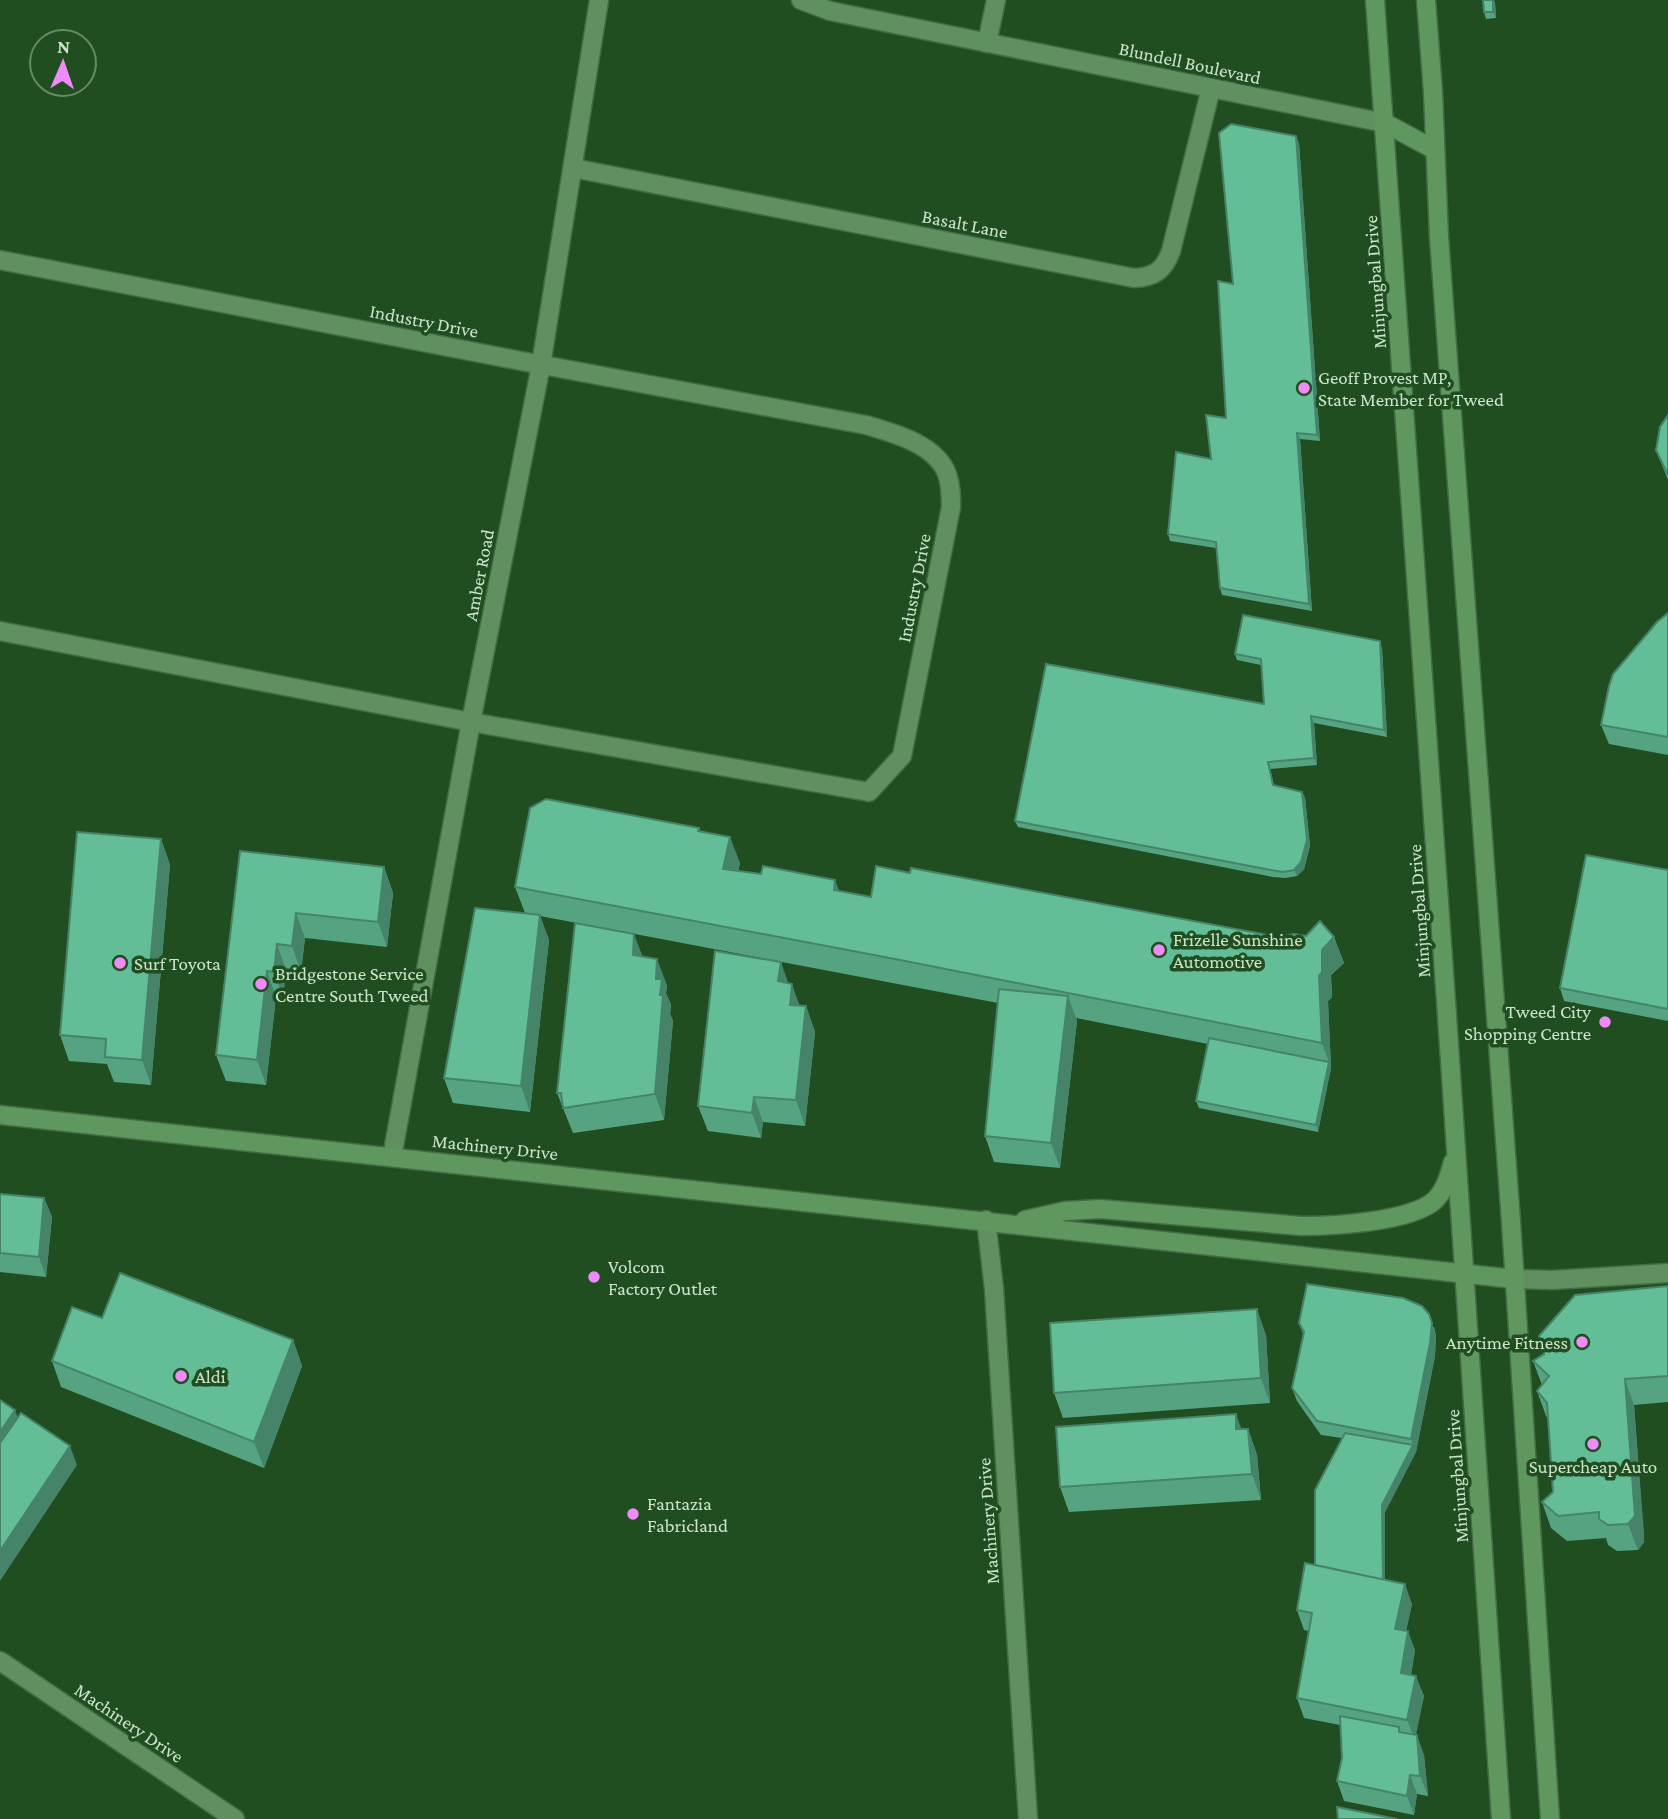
<svg xmlns="http://www.w3.org/2000/svg" width="1668" height="1819" font-family="'Crimson Pro',serif">
	<style>
		.lines { fill: none; stroke-linecap: round; stroke-linejoin: round }
		.street-casing { stroke: #426c44; stroke-width: 21 }
		.secondary-casing { stroke: #426c44; stroke-width: 21 }
		.street { stroke: #609060; stroke-width: 18 }
		.secondary { stroke: #5f985f; stroke-width: 18 }
		.wall { fill: #55a381 }
		.shaded-wall { fill: #458469 }
		.building { fill: #63bd96; stroke: #458469; stroke-width: 2 }
		.poi-dot { fill: #ee8bf8; stroke: #204e21; stroke-width: 2.5 }
		.labels { text-anchor: middle; dominant-baseline: central; stroke-width: 7; stroke-linejoin: round; paint-order: stroke }
		.street-label { font-size: 19px; fill: #cce5cb; stroke: #204e21 }
		.poi-label { font-size: 19px; fill: #cce5cb; stroke: #204e21; text-anchor: start }
	</style>
	<rect width="100%" height="100%" fill="#204e21"/>
	<g class="lines">
		<defs>
			<g id="street">
				<path d="M801,0L830,11L1385,123"/>
				<path d="M987,43L996,0"/>
				<path d="M573,168L1134,278C1155,277 1164,270 1171,251L1211,88"/>
				<path d="M0,260L516,360L866,425C893,433 936,444 947,474C951,485 951,496 951,507L902,756L869,792L471,722L0,631"/>
				<path d="M392,1157L471,722L541,365L599,0"/>
				<path d="M986,1220L994,1289L1028,1819"/>
				<path d="M1514,1279L1552,1280L1668,1273"/>
				<path d="M0,1661L235,1819"/>
			</g>
			<g id="secondary">
				<path d="M1375,0L1446,1001L1501,1819"/>
				<path d="M1426,0L1433,92L1439,237L1511,1222L1550,1819"/>
				<path d="M1385,123L1435,150"/>
				<path d="M0,1115L1514,1279"/>
				<path d="M1025,1220L1065,1211L1100,1209L1301,1226C1333,1226 1409,1222 1434,1201C1445,1191 1449,1176 1453,1162"/>
			</g>
		</defs>
		<use href="#street" class="street-casing"/>
		<use href="#secondary" class="secondary-casing"/>
		<use href="#street" class="street"/>
		<use href="#secondary" class="secondary"/>
	</g>
	<g class="wall">
		<path d="M1495,2L1496,18L1486,19L1484,12Z"/>
		<path d="M1299,143L1320,441L1300,439L1312,611L1222,595L1220,588L1216,548L1170,541L1168,534L1211,459L1226,418L1233,284Z"/>
		<path d="M1668,415V480L1656,450Z"/>
		<path d="M1668,613V755L1609,744L1601,725Z"/>
		<path d="M1382,648L1387,737L1314,723L1317,765L1270,769L1274,785L1302,792L1305,798L1310,846L1304,869L1297,876L1285,878L1273,877L1018,827L1015,821L1264,704L1261,665L1237,660L1235,654Z"/>
		<path d="M699,828L700,831L740,863L738,871L871,897L910,873L1279,937L1306,936L1334,937L1344,963L1331,975L1332,997L1328,1001L1331,1068L1318,1132L1199,1108L1196,1101L1208,1044L1076,1018L1077,1021L1060,1168L994,1162L985,1136L998,1003L540,916L549,940L530,1112L453,1103L444,1078L525,913L515,887Z"/>
		<path d="M161,839L170,865L151,1085L114,1082L107,1064L69,1061L60,1035Z"/>
		<path d="M240,851L384,867L393,893L387,947L305,938L301,972L286,970L283,998L276,997L266,1085L226,1081L216,1055Z"/>
		<path d="M1668,870V1021L1564,1001L1560,988Z"/>
		<path d="M643,957L667,985L666,993L671,1005L670,1014L673,1021L664,1120L573,1133L557,1093Z"/>
		<path d="M788,983L800,1006H806L815,1032L805,1126L763,1122L761,1138L708,1131L698,1106Z"/>
		<path d="M0,1194L44,1198L52,1217L46,1277L0,1272Z"/>
		<path d="M1668,1286V1402L1634,1405L1644,1542L1638,1550L1617,1551L1608,1545L1606,1538L1567,1541L1551,1528L1542,1502L1553,1492L1548,1419L1546,1416L1537,1391L1542,1385L1533,1361Z"/>
		<path d="M102,1318L293,1340L302,1366L264,1468L61,1387L52,1361Z"/>
		<path d="M1299,1323L1434,1327L1436,1336L1435,1356L1416,1452L1385,1512V1580L1412,1604L1406,1631L1415,1650L1411,1675L1424,1696L1415,1735L1424,1755L1428,1796L1417,1794L1414,1815L1344,1801L1337,1781L1342,1758L1340,1725L1304,1718L1297,1698L1309,1631L1304,1630L1297,1610L1315,1565L1342,1438L1321,1435L1297,1401L1292,1388L1303,1334Z"/>
		<path d="M1266,1335L1270,1403L1063,1418L1054,1393Z"/>
		<path d="M1242,1429H1248L1257,1455L1261,1500L1069,1512L1060,1487Z"/>
	</g>
	<g class="shaded-wall">
		<path d="M1493,0H1494L1495,2L1496,18L1493,12Z"/>
		<path d="M1296,136L1299,143L1320,441L1317,435Z"/>
		<path d="M1297,433L1300,439L1312,611L1309,604Z"/>
		<path d="M1380,641L1382,648L1387,737L1384,730Z"/>
		<path d="M1311,716L1314,723L1317,765L1314,758Z"/>
		<path d="M1302,792L1305,798L1310,846L1304,869L1297,876L1294,870Z"/>
		<path d="M730,837L740,863L733,894L723,869Z"/>
		<path d="M161,839L170,865L151,1085L142,1060Z"/>
		<path d="M384,867L393,893L387,947L378,922Z"/>
		<path d="M835,880L845,906L834,890Z"/>
		<path d="M296,913L305,938L301,972L292,946Z"/>
		<path d="M540,915L549,940L530,1112L521,1086Z"/>
		<path d="M634,934L644,960L633,955Z"/>
		<path d="M1334,937L1344,963L1331,975L1332,997L1328,1001L1331,1068L1318,1132L1316,1125L1329,1062L1322,1043L1319,976L1322,950Z"/>
		<path d="M277,944L286,970L283,998L274,972Z"/>
		<path d="M657,959L667,985L666,993L671,1005L670,1014L673,1021L664,1120L655,1094Z"/>
		<path d="M781,962L790,988L778,981Z"/>
		<path d="M267,971L276,997L266,1085L257,1060Z"/>
		<path d="M792,984L801,1010L790,1005Z"/>
		<path d="M1068,996L1077,1021L1060,1168L1051,1143Z"/>
		<path d="M806,1006L815,1032L805,1126L796,1100Z"/>
		<path d="M754,1097L763,1122L761,1138L752,1113Z"/>
		<path d="M44,1198L52,1217L46,1277L39,1257Z"/>
		<path d="M1257,1309L1266,1335L1270,1403L1261,1378Z"/>
		<path d="M1429,1314L1436,1336L1435,1356L1416,1452L1385,1512V1598L1383,1591L1382,1505L1413,1445L1411,1439Z"/>
		<path d="M293,1340L302,1366L264,1468L254,1442Z"/>
		<path d="M1625,1379L1634,1405L1644,1533V1542L1638,1550L1628,1524Z"/>
		<path d="M15,1410L22,1429L0,1462V1432Z"/>
		<path d="M1236,1414L1245,1439L1236,1429Z"/>
		<path d="M1248,1429L1257,1455L1261,1500L1252,1474Z"/>
		<path d="M70,1446L77,1465L0,1581V1551Z"/>
		<path d="M1405,1584L1412,1604L1402,1649L1395,1629Z"/>
		<path d="M1408,1631L1415,1650L1408,1692L1401,1673Z"/>
		<path d="M1416,1676L1424,1696L1415,1740L1407,1720Z"/>
		<path d="M1417,1735L1424,1755L1428,1796L1420,1776Z"/>
		<path d="M1410,1775L1417,1794L1414,1815L1407,1796Z"/>
	</g>
	<g class="building">
		<path d="M1483,0H1493V12H1484Z"/>
		<path d="M1231,124L1296,136L1317,435L1297,433L1309,604L1220,588L1216,542L1168,534L1176,452L1211,459L1206,415L1226,418L1218,281L1233,284L1219,133Z"/>
		<path d="M1668,415V475L1656,450L1660,427Z"/>
		<path d="M1668,613V737L1601,725L1609,686L1613,674L1657,622Z"/>
		<path d="M1243,615L1380,641L1384,730L1311,716L1314,758L1268,762L1273,785L1302,792L1307,840L1301,862L1294,870L1283,872L1271,870L1015,821L1046,664L1264,704L1261,659L1235,654Z"/>
		<path d="M546,799L699,828L698,831L730,837L723,869L761,874L763,866L835,880L834,890L871,897L876,866L910,873L911,868L1279,937L1294,934L1306,936L1320,921L1334,937L1322,950V972L1319,976L1322,1043L895,959L515,887L530,808Z"/>
		<path d="M77,832L161,839L142,1060L105,1057L106,1039L60,1035Z"/>
		<path d="M240,851L384,867L378,922L296,913L292,946L277,944L274,972L267,971L257,1060L216,1055Z"/>
		<path d="M1586,855L1668,870V1009L1560,988Z"/>
		<path d="M475,908L540,915L521,1086L444,1078Z"/>
		<path d="M575,923L634,934L633,955L657,959L656,979H662L660,995H663L655,1094L563,1108L561,1093H557Z"/>
		<path d="M715,951L781,962L778,981L792,984L790,1005L806,1006L796,1100L754,1097L752,1113L698,1106Z"/>
		<path d="M999,989L1068,996L1051,1143L985,1136Z"/>
		<path d="M1209,1038L1329,1062L1316,1125L1196,1101Z"/>
		<path d="M0,1194L44,1198L39,1257L0,1253Z"/>
		<path d="M120,1273L293,1340L254,1442L52,1361L72,1307L102,1318Z"/>
		<path d="M1307,1284L1403,1298L1422,1306L1429,1314L1432,1323L1430,1343L1411,1439L1317,1421L1292,1388L1304,1332L1299,1323Z"/>
		<path d="M1668,1286V1376L1625,1379L1635,1516L1628,1524L1608,1525L1599,1519V1512L1558,1516L1542,1502L1553,1492L1547,1403L1537,1391L1549,1376L1533,1361L1544,1354L1539,1336L1575,1295Z"/>
		<path d="M1257,1309L1261,1378L1054,1393L1050,1323Z"/>
		<path d="M0,1400L15,1410L0,1432Z"/>
		<path d="M21,1413L70,1446L0,1551V1443Z"/>
		<path d="M1236,1414V1429H1248L1252,1474L1060,1487L1056,1427Z"/>
		<path d="M1345,1433L1413,1445L1382,1505L1383,1580L1315,1565V1490Z"/>
		<path d="M1305,1563L1405,1584L1395,1629L1408,1631L1401,1673L1416,1676L1407,1720L1297,1698L1312,1613L1297,1610Z"/>
		<path d="M1340,1716L1399,1727V1732L1417,1735L1420,1776L1410,1775L1407,1796L1337,1781L1342,1758Z"/>
		<path d="M1337,1807L1397,1819H1338Z"/>
	</g>
	<g class="poi-dot">
		<circle cx="1304" cy="388" r="7"/>
		<circle cx="1159" cy="950" r="7"/>
		<circle cx="120" cy="963" r="7"/>
		<circle cx="261" cy="984" r="7"/>
		<circle cx="1605" cy="1022" r="7"/>
		<circle cx="594" cy="1277" r="7"/>
		<circle cx="1582" cy="1342" r="7"/>
		<circle cx="181" cy="1376" r="7"/>
		<circle cx="1593" cy="1444" r="7"/>
		<circle cx="633" cy="1514" r="7"/>
	</g>
	<g class="labels">
		<g class="street-label">
			<text transform="translate(1190 63) rotate(12)">Blundell Boulevard</text>
			<text transform="translate(965 224) rotate(11)">Basalt Lane</text>
			<text transform="translate(1375 282) rotate(-94)">Minjungbal Drive</text>
			<text transform="translate(424 321) rotate(11)">Industry Drive</text>
			<text transform="translate(479 575) rotate(-79)">Amber Road</text>
			<text transform="translate(914 588) rotate(-79)">Industry Drive</text>
			<text transform="translate(1419 911) rotate(-94)">Minjungbal Drive</text>
			<text transform="translate(495 1147) rotate(6)">Machinery Drive</text>
			<text transform="translate(1457 1476) rotate(-94)">Minjungbal Drive</text>
			<text transform="translate(988 1521) rotate(-94)">Machinery Drive</text>
			<text transform="translate(129 1723) rotate(34)">Machinery Drive</text>
		</g>
		<g class="poi-label">
			<text x="1318" y="377">Geoff Provest MP,<tspan x="1318" dy="22">State Member for Tweed</tspan></text>
			<text x="1173" y="939">Frizelle Sunshine<tspan x="1173" dy="22">Automotive</tspan></text>
			<text x="134" y="963">Surf Toyota</text>
			<text x="275" y="973">Bridgestone Service<tspan x="275" dy="22">Centre South Tweed</tspan></text>
			<text x="1591" y="1011" text-anchor="end">Tweed City<tspan x="1591" dy="22">Shopping Centre</tspan></text>
			<text x="608" y="1266">Volcom<tspan x="608" dy="22">Factory Outlet</tspan></text>
			<text x="1568" y="1342" text-anchor="end">Anytime Fitness</text>
			<text x="195" y="1376">Aldi</text>
			<text x="1593" y="1466" text-anchor="middle">Supercheap Auto</text>
			<text x="647" y="1503">Fantazia<tspan x="647" dy="22">Fabricland</tspan></text>
		</g>
	</g>
	<g transform="translate(63 63) rotate(2)"><circle r="33" fill="#204e21" stroke="#658a65" stroke-width="2"/>
	<path d="M0-5L12 26L0 18L-12 26Z" fill="#ee8bf8"/>
	<text y="-10" font-size="19" font-weight="bold" text-anchor="middle" fill="#cce5cb">N</text>
	</g>
</svg>
